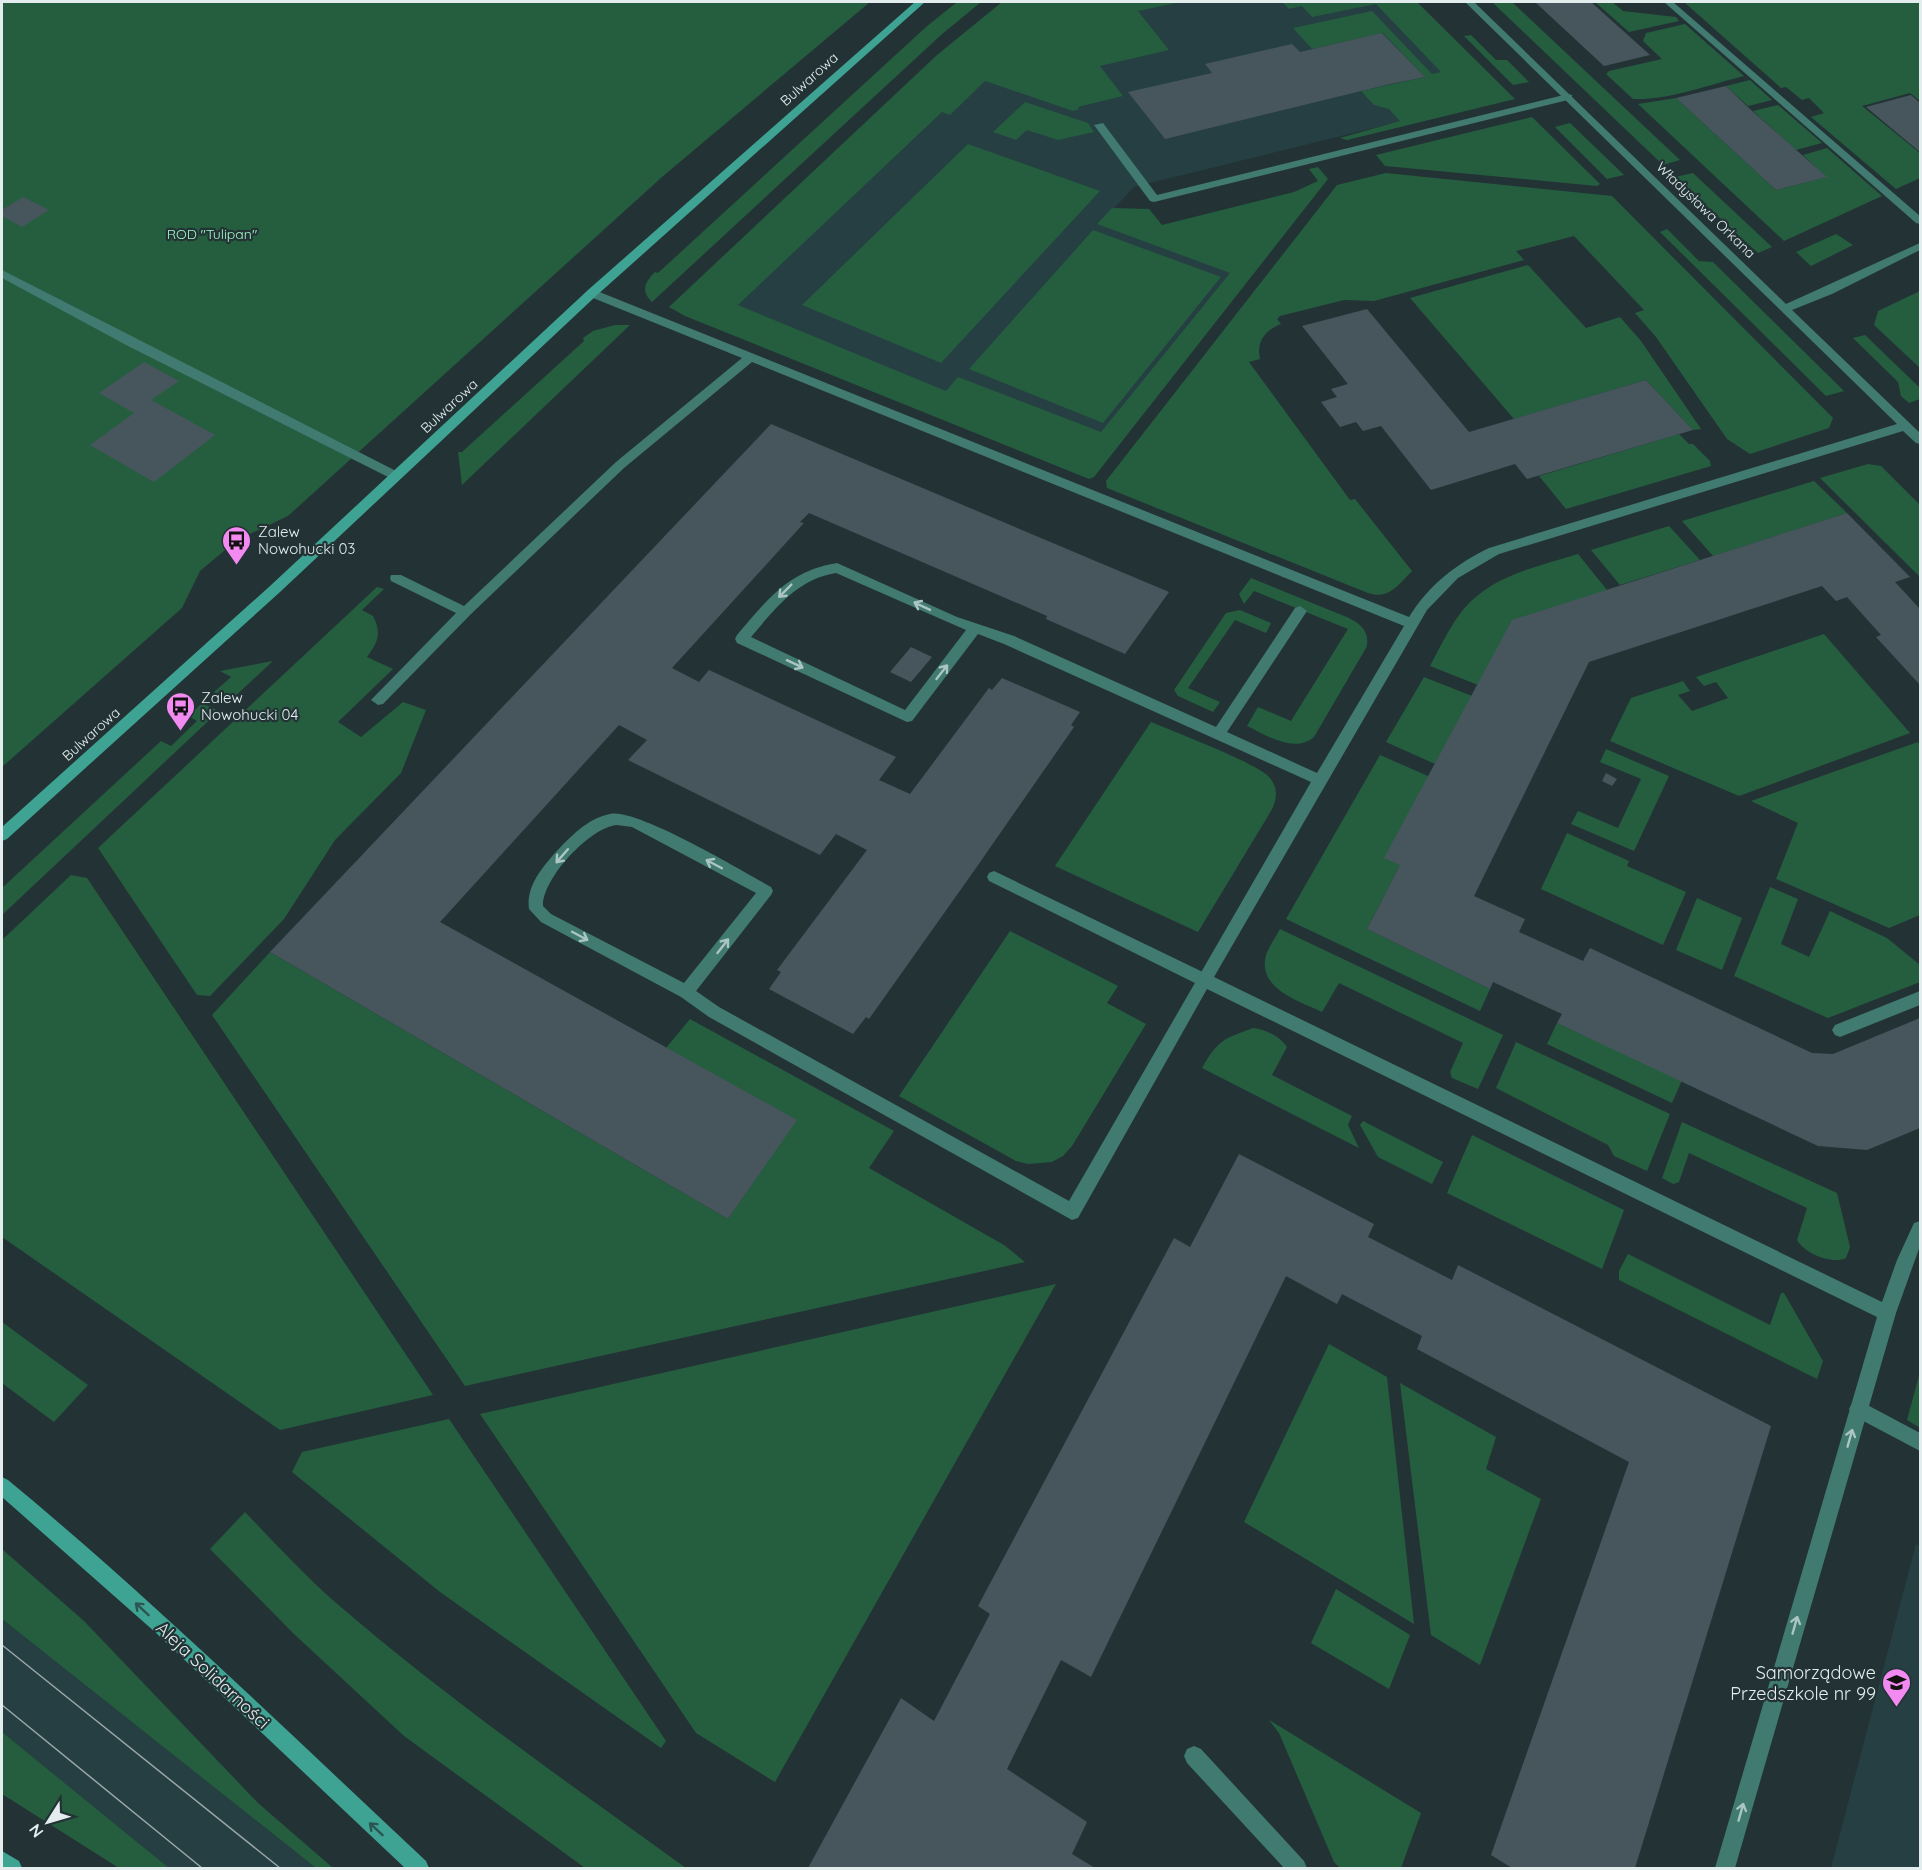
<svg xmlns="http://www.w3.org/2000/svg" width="1922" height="1870" font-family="Quicksand,sans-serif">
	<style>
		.built { fill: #253f42 }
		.green { fill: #255d3f }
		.building { fill: #47565d }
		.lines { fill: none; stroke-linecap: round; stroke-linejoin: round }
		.lane { fill: #407a70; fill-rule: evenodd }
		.street { fill: #407a70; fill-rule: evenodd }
		.secondary { fill: #3fa394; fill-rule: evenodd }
		.tram { stroke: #9aa7a8; stroke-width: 1.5 }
		.oneway { stroke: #aac5c2 }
		.oneway2 { stroke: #2b5552 }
		.labels { text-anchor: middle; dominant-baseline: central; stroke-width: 4.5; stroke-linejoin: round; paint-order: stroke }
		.far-street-label { font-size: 14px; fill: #e3edee; stroke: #233335 }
		.far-park-label { font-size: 14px; fill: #9ff6c3; stroke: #233335 }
		.poi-label { font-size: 15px; fill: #e3edee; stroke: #233335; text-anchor: start }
		.near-poi-label { font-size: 18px; fill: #e3edee; stroke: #233335; text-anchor: end }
		.near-street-label { font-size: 18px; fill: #e3edee; stroke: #233335 }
	</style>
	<rect width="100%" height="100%" fill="#233335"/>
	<g class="built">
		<path d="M1029,2H1403L1499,97L1134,187L1105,218L1244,268L1096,455L706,300Z"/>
		<path d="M1916,1544L1920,1546V1868H1831Z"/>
		<path d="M2,1619L316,1868H169L2,1732Z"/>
	</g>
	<g class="green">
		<path d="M2,2H870L662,177L288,516L237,540L200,571L182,608L2,767Z"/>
		<path d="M957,2H981L941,35L652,302C641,291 644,283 655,272L658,273L926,27Z"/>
		<path d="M1002,2H1181L1138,11L1169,50L1100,66L1123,96L1078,107L1079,109L1073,111L985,81L950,115L942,112L738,305L946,391L958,377L1101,432L1230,273L1097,224L1112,208L1149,209L1162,225L1294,192L1318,181L1309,169L1318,167L1328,179L1094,477L1089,479L685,316L669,307L937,55Z"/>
		<path d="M1282,2H1417L1515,99L1347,140L1340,138L1400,121L1389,109L1374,105L1361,91L1425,77L1383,33L1312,49L1293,28L1372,11L1432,74L1441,72L1376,4L1312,17L1302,6L1289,9Z"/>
		<path d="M1492,2H1512L1680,160L1663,165Z"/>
		<path d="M1595,2H1612L1623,11L1676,17L1679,21L1629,32Z"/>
		<path d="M1684,2H1920V101L1910,93L1862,106L1920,153V178L1896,189L1811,117L1824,113L1809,98L1802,100L1786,87L1781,88Z"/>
		<path d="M1685,24L1744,76C1708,85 1670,100 1633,99L1606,74L1609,71L1662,59L1643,41L1646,33Z"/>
		<path d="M1471,35L1496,60H1507L1529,82L1513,85L1464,36Z"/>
		<path d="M1750,80L1772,100L1748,106L1726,86Z"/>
		<path d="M1676,98L1776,190L1826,177L1803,155L1827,148L1882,196L1784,241L1638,104Z"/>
		<path d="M1025,102L1088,123L1094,132L1058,140L1027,130L1016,140L993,132Z"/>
		<path d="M1778,105L1822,143L1796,150L1753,111Z"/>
		<path d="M1532,117L1600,184L1597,186L1385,166L1376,155Z"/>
		<path d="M1570,123L1624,175L1607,179L1555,127Z"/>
		<path d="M968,144L1100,191L941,363L802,305Z"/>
		<path d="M1386,173L1612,196L1833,418L1829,428L1750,454L1727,439L1656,337L1635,313L1644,310L1574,236L1516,251L1524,260L1374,301L1344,300L1280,316L1277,319L1281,324C1265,330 1256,342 1260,359L1249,362L1350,500L1355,499L1412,571C1398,585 1389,600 1368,593L1107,488L1106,481L1337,185Z"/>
		<path d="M1693,173L1772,247L1758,253L1675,177Z"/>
		<path d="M1667,229L1699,261L1713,262L1844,391L1826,396L1660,232Z"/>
		<path d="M1093,230L1221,277L1103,423L969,369Z"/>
		<path d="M1836,234L1853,245L1811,266L1796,252Z"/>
		<path d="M1528,265L1586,328L1620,317L1641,341L1701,429L1693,430L1646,380L1514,419L1410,298Z"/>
		<path d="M1920,291V368L1874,325L1878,311Z"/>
		<path d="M615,325H630L462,485L458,452H462L584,341L583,338L593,331Z"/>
		<path d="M1865,335L1920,388V399L1909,403L1901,396L1898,382L1853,338Z"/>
		<path d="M1679,434L1689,444H1693L1710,461L1711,466L1566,509L1539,476Z"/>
		<path d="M1868,464L1881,466L1920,505V577L1820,478Z"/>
		<path d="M1814,481L1847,513L1713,556L1682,521Z"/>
		<path d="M1669,526L1700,560L1620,585L1591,550Z"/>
		<path d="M1578,554L1607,590L1478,685L1430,666C1440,648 1449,627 1463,610C1491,575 1537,567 1578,554Z"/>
		<path d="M1251,578L1349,618C1361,624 1371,633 1366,648L1314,737C1294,754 1266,735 1247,726L1258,707L1291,721L1348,629L1254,591L1244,604L1239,594Z"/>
		<path d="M377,587L384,589L362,610L373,616C382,633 378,642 367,657L393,669L338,722L361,737L403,702L426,710L401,773L335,840L284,919L210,996L197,995L98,848Z"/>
		<path d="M1240,610L1271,623L1266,633L1235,620L1188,688L1220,702L1213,712L1178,696L1174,690L1226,613Z"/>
		<path d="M1824,634L1910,733L1739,796L1610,741L1631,698L1683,681L1690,691L1678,695L1692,711L1728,698L1716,682L1704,686L1696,677Z"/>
		<path d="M273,661L230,701L214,692L231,677L220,671Z"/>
		<path d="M1424,677L1472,696L1435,764L1386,742Z"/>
		<path d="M202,703L219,711L2,915V888L161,741L171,746L197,721L189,716Z"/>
		<path d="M1151,722C1174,732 1257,763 1269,777C1279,788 1277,799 1271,811L1198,932L1055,866Z"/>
		<path d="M1918,742L1920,746V915L1889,928L1776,879L1798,823L1751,801Z"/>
		<path d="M1606,749L1669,776L1634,851L1571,824L1578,811L1618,828L1641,779L1600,762Z"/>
		<path d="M1380,755L1428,776L1400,865L1367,929L1490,989L1480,1011L1286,919Z"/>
		<path d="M1567,833L1629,861L1627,866L1686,892L1663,945L1541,889Z"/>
		<path d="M71,875L87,878L433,1395L280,1430L2,1237V940Z"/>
		<path d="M1770,887L1798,899L1781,944L1809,957L1830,911L1887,938L1920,965V982L1828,1018L1734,976Z"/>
		<path d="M1697,898L1742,918L1722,970L1676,950Z"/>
		<path d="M1280,929L1503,1035L1478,1089L1452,1078L1450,1072L1463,1043L1339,983L1322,1012C1299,1001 1257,989 1266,955C1269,946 1276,937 1280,929Z"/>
		<path d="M1010,931L1118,986L1107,1003L1146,1024L1072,1146L1063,1156L1052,1162L1028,1164L1016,1161L899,1096Z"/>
		<path d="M270,952L728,1219L796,1120L666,1048L690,1019L894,1131L869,1168L1004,1245L1025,1262L465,1386L212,1015Z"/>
		<path d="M1557,1023L1682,1080L1672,1103L1547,1044Z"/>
		<path d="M1253,1028C1265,1029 1281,1037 1287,1047L1272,1075L1352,1116L1348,1125L1359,1148L1202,1068C1218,1040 1223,1039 1253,1028Z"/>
		<path d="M1516,1042L1670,1114L1647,1171L1614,1156L1608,1145L1496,1088Z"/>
		<path d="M1363,1121L1443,1162L1432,1184L1378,1157L1360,1125Z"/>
		<path d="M1682,1122L1837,1193L1850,1247L1846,1258C1832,1265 1804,1253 1797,1240L1807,1208L1689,1153L1679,1182L1673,1184L1662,1178Z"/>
		<path d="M1472,1135L1624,1210L1602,1269L1447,1193Z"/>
		<path d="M1628,1254L1770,1325L1781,1293H1784L1823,1361L1817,1379L1619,1280V1271Z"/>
		<path d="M1056,1284L775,1782L696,1733L480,1414Z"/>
		<path d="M2,1322L88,1385L54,1422L2,1383Z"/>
		<path d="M1329,1344L1387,1377L1414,1624L1244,1522Z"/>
		<path d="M1920,1372V1428L1907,1420Z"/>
		<path d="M1400,1383L1496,1437L1486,1469L1541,1499L1480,1665L1431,1635Z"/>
		<path d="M449,1419L666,1741L661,1748L440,1592L292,1472L302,1452Z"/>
		<path d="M245,1512C274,1542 303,1574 335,1602C446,1698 567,1782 686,1868H585L404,1736L294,1634L210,1549Z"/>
		<path d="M2,1549L84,1621L258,1803L333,1868H316L2,1619Z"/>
		<path d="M1336,1589L1410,1635L1389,1689L1311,1643Z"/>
		<path d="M1269,1720L1421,1813L1401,1868H1340L1334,1862L1279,1733Z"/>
		<path d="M2,1732L169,1868H119L2,1794Z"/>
	</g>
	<g class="building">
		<path d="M1535,2H1591L1650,55L1604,66Z"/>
		<path d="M1382,33L1425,77L1390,84L1165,139L1128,92L1212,73L1205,64L1292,44L1300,52Z"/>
		<path d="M1726,86L1750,109L1827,177L1776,190L1676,98Z"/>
		<path d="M1911,95L1920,103V152L1866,107Z"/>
		<path d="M23,197L49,210L22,227L2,216V210Z"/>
		<path d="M1367,309L1469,432L1646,380L1693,430L1527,479L1515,464L1431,490L1381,426L1363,431L1356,422L1340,427L1321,402L1337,397L1331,389L1348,384L1302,326Z"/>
		<path d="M144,362L179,381L151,400L215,435L154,482L90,445L134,413L99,393Z"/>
		<path d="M771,424L1169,592L1125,654L1046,619L1047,616L809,513L800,522L804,523L672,668L699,682L709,670L896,757L879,780L910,794L989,688L992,690L1002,678L1080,712L1071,725L1074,727L976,868L869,1019L866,1017L853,1034L769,989L781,972L777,970L867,850L836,834L820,855L628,760L647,740L619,725L440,922L797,1120L728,1219L270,952Z"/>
		<path d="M1847,513L1910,577L1895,582L1920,609V685L1876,637L1881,635L1847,597L1836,601L1822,586L1589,662L1474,896L1525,919L1519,932L1583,961L1590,948L1812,1053L1833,1054L1920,1018V1128L1867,1150L1818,1146L1557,1023L1562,1014L1493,982L1490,989L1367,929L1400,865L1384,858L1512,620Z"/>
		<path d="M911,647L932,657L911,682L890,672Z"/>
		<path d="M1606,773L1617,779L1612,786L1602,781Z"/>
		<path d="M1239,1154L1374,1224L1368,1237L1452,1280L1458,1265L1771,1426L1635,1868H1512L1491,1855L1629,1462L1417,1349L1422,1336L1342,1294L1337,1304L1286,1276L1091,1677L1061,1660L1007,1769L1087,1822L1072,1854L1095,1868H808L901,1698L934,1721L990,1614L978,1606L1174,1238L1190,1247Z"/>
	</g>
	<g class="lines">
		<g class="lane">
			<path d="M1568,94L1572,95V99L1154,202L1150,201L1094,125L1103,123L1157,195Z"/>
			<path d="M2,270L400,473L402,476L396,480L392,479L128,346L2,278Z"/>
			<path d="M994,871L1209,975L1212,980L1209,985L1204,987L1199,985L989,881L987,877L989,873Z"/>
			<path d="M1920,991V1005L1840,1037L1835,1035L1832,1030L1835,1025Z"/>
			<path d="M1858,1400L1920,1433V1451L1852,1415L1849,1409L1852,1403Z"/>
		</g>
		<g class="street">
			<path d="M1465,2H1474L1786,304L1920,243V250L1832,294L1792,310L1920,433V444L1916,443L1903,431L1499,554L1458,578L1427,610L1214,977L1882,1302L1897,1260L1914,1223L1920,1221V1246L1896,1313L1735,1868H1715L1877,1317L1207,989L1078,1218L1072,1220L709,1017L681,997L541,922L529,909C526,887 541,869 555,853C570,837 588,818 610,814C637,808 742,871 771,887L773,891L771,895L696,991L719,1007L1069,1201L1311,782L1004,644L978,634L912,721L907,722L737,643L735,639L737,635C767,600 788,571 837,563L957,617L1014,636L1216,727L1295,608L1300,606L1307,611L1305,614L1227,732L1317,773L1404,626L752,362L624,468L470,615L383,704L378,705L371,700L456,613L391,581L390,578L391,575H401L464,606L616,462L742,358L588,296V290L592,289L1409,617C1429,585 1456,564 1489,548L1897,424ZM836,573L966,630L905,710L751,637C775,609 797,579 836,573ZM617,825L632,827L756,893L684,983L551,914L543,906C542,879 590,827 617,825Z"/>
			<path d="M1664,2H1673L1920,216V224L1916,223Z"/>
			<path d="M1194,1746L1201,1749L1304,1861L1307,1868H1284L1187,1763L1184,1756L1187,1749Z"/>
		</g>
		<g class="secondary">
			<path d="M915,2H925L596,296L280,592L7,839L2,841V827L270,586L588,290Z"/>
			<path d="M2,1477L8,1480C153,1600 288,1732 426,1861L429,1868H405L155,1632L2,1497Z"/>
			<path d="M2,1851L19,1861L22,1868H2Z"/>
		</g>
		<g class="tram">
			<path d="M2,1645L280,1868"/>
			<path d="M2,1705L202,1868"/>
		</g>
	</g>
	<defs><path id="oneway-shaft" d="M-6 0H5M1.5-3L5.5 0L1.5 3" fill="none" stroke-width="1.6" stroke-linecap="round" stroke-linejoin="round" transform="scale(1.5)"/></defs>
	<g class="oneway">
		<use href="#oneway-shaft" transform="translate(785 591) rotate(135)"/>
		<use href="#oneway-shaft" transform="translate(922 606) rotate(-155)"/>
		<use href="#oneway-shaft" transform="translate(795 664) rotate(25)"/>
		<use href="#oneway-shaft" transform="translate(942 672) rotate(-52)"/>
		<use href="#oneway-shaft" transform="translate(562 856) rotate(131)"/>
		<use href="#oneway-shaft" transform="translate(714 864) rotate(-152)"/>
		<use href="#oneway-shaft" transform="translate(580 936) rotate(28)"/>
		<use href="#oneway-shaft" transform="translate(723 946) rotate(-52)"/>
		<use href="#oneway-shaft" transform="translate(1850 1438) rotate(-74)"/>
		<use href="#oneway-shaft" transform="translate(1795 1625) rotate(-74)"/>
		<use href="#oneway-shaft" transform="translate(1741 1812) rotate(-74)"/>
	</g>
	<g class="oneway2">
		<use href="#oneway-shaft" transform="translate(142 1609) rotate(-137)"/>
		<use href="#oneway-shaft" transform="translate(376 1829) rotate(-137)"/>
	</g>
	<defs>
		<symbol id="bus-pin" viewBox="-11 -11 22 30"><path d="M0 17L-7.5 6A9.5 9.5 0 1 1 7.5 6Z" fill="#f38af1" stroke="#233335"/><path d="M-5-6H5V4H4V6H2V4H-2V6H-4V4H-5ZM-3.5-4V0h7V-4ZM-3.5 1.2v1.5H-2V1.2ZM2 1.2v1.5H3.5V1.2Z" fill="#111"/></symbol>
		<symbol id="school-pin" viewBox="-11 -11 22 30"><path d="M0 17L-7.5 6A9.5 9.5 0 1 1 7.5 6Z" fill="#f38af1" stroke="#233335"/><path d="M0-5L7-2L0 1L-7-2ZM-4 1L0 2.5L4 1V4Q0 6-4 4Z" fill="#111"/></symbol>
	</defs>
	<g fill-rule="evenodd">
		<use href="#bus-pin" x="220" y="524" width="33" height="45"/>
		<use href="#bus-pin" x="164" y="690" width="33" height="45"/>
		<use href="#school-pin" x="1880" y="1666" width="33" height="45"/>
	</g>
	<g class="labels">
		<g class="far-street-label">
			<text transform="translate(809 79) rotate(-42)">Bulwarowa</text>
			<text transform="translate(1706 210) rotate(44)">Władysława Orkana</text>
			<text transform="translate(449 406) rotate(-43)">Bulwarowa</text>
			<text transform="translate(91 734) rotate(-42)">Bulwarowa</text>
		</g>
		<g class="far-park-label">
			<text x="212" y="234">ROD "Tulipan"</text>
		</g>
		<g class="poi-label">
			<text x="258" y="531">Zalew<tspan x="258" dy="17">Nowohucki 03</tspan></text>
			<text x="201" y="697">Zalew<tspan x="201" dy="17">Nowohucki 04</tspan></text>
		</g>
		<g class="near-poi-label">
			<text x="1876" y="1672">Samorządowe<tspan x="1876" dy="21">Przedszkole nr 99</tspan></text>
		</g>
		<g class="near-street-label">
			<text transform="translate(213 1675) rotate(43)">Aleja Solidarności</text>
		</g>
	</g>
	<rect width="1922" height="1870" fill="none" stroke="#e3edee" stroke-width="6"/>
	<g transform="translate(48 1822) rotate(233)" stroke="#233335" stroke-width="4.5" paint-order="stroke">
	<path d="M0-4.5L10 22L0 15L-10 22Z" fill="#e3edee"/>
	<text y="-9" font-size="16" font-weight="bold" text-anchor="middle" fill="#e3edee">N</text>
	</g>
</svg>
